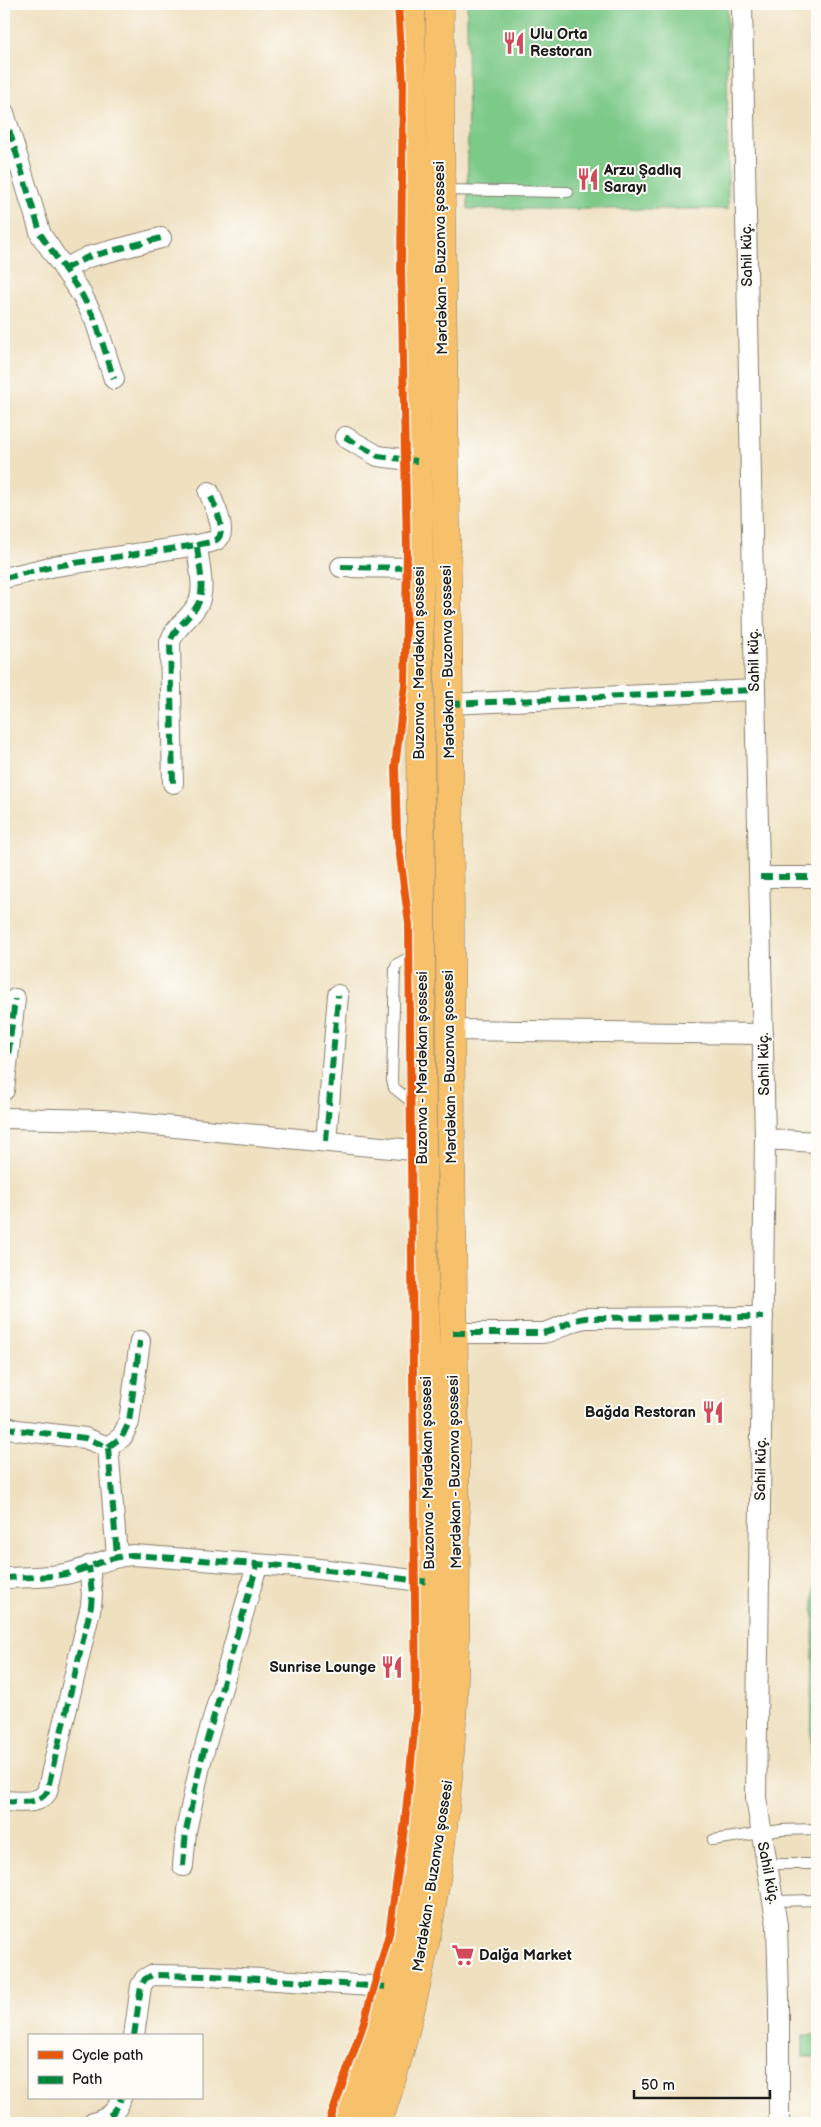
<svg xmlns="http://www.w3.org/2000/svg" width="821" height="2127" font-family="'Balsamiq Sans',sans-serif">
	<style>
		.green { fill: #7cc988; stroke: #4c7252 }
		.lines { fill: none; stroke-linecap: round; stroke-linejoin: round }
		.lane-casing { stroke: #867e6e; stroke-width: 12 }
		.street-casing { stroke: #867e6e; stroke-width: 22 }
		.primary-casing { stroke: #867e6e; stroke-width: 29 }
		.lane { stroke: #fff; stroke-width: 10 }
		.street { stroke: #fff; stroke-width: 20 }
		.primary { stroke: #f7c06b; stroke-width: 28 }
		.quiet { stroke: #00873e; stroke-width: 6; stroke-dasharray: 12 6; stroke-linecap: butt }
		.cycleway-casing { stroke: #fdfcf7; stroke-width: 11 }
		.cycleway { stroke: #e8590c; stroke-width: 8 }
		.labels { text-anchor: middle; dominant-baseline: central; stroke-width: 4; stroke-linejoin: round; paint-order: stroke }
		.poi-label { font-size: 15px; font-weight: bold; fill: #1c1c1c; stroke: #fdfcf7; text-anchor: start }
		.street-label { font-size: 15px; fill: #1c1c1c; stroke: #fdfcf7 }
	</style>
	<rect width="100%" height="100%" fill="#fdfcf7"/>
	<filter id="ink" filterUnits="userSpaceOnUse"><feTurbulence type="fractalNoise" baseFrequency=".02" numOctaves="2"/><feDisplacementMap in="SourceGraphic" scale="10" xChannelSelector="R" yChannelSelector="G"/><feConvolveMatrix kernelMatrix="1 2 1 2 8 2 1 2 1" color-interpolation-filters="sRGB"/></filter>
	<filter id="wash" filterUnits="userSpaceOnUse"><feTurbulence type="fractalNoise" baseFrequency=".0096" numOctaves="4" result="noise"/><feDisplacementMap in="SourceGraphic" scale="20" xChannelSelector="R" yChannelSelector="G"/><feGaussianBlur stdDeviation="1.12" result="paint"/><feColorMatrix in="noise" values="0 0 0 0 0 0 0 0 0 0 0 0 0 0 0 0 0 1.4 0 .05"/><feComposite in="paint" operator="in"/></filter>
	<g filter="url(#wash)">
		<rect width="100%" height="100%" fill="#efe0c0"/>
		<g class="green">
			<path d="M467,4H727L728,209H468Z"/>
			<path d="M817,1335V1479H815Z"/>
			<path d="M816,1501H817V1794L810,1793Z"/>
			<rect x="803" y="2035" width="14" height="22"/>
		</g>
	</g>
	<g filter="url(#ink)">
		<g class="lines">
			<defs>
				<g id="lane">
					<path d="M441,190L568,192"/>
					<path d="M417,1106L394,1088L392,1080L395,969L397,964L418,953"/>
					<path d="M713,1840L781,1830L817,1829"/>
					<path d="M767,1864H817"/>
					<path d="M774,1901L817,1900"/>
				</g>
				<g id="street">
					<path d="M742,4L755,690L765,1139L756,1798L777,1925L779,1997V2123"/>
					<path d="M4,113L41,235L82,295L95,320L114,379"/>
					<path d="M64,269L88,257L161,238"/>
					<path d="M345,437L378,456L417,461"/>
					<path d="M197,545C203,543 211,543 216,540C229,533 213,503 209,492"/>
					<path d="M341,567L419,568"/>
					<path d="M4,578L55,566L197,545C198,562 206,588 198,604C190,619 175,626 170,642L173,783"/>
					<path d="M449,704L755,690"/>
					<path d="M760,877H817"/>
					<path d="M449,1030L763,1034"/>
					<path d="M4,1090L15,999"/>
					<path d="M4,1118L103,1120L422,1151"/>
					<path d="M765,1139L817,1142"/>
					<path d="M326,1141L338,995"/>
					<path d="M453,1333H543C560,1330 568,1320 586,1318L763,1317"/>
					<path d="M4,1426L17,1430L85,1438L108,1447L117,1556"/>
					<path d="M108,1447L122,1437L129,1422L140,1341"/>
					<path d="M4,1578C25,1577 49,1578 70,1573C94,1567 105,1557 133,1555L310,1568L430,1582"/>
					<path d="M4,1801C18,1801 38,1806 47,1792L91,1606L92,1594L89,1566"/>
					<path d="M183,1866L186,1831L201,1761L257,1565"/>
					<path d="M134,2036L141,1986L145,1979L152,1975L210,1976L388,1987"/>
					<path d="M93,2123C107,2119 117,2113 121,2098"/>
				</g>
				<g id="primary">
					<path d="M349,2123C398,1982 421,1832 428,1683C436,1505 422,1326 422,1148C421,956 421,763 419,571C417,382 412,193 411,4"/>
					<path d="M378,2123C415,2012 438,1895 448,1778C458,1664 456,1550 455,1436C453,1340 452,1244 451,1148C449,998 451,848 449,699C446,467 439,235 440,4"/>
				</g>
			</defs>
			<use href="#lane" class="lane-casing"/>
			<use href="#street" class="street-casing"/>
			<use href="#primary" class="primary-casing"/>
			<use href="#lane" class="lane"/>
			<use href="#street" class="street"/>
			<use href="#primary" class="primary"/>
			<g class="quiet">
				<path d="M4,113L41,235L82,295L95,320L114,379"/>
				<path d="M64,269L88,257L161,238"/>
				<path d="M345,437L378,456L417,461"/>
				<path d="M197,545C203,543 211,543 216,540C229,533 213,503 209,492"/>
				<path d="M341,567L419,568"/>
				<path d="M4,578L55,566L197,545C198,562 206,588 198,604C190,619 175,626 170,642L173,783"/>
				<path d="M449,704L755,690"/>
				<path d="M760,877H817"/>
				<path d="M4,1090L15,999"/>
				<path d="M326,1141L338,995"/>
				<path d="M453,1333H543C560,1330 568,1320 586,1318L763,1317"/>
				<path d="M4,1426L17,1430L85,1438L108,1447L117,1556"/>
				<path d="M108,1447L122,1437L129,1422L140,1341"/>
				<path d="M4,1578C25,1577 49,1578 70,1573C94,1567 105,1557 133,1555L310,1568L430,1582"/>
				<path d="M4,1801C18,1801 38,1806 47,1792L91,1606L92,1594L89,1566"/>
				<path d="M183,1866L186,1831L201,1761L257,1565"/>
				<path d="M134,2036L141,1986L145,1979L152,1975L210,1976L388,1987"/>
				<path d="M93,2123C107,2119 117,2113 121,2098"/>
			</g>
			<defs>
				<path id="cycleway" d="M329,2123L364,2022L389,1934L405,1822L416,1712L409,924L397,833L395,767L405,684L407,550L401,265L403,82L398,4"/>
			</defs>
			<use href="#cycleway" class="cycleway-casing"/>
			<use href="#cycleway" class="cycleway"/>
		</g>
	</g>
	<defs>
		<symbol id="restaurant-bare" viewBox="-9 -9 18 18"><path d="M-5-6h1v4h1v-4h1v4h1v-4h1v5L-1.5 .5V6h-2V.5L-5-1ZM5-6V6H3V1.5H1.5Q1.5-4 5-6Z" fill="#d1495b" stroke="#fdfcf7" stroke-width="2.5" paint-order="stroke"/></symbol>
		<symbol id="supermarket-bare" viewBox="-9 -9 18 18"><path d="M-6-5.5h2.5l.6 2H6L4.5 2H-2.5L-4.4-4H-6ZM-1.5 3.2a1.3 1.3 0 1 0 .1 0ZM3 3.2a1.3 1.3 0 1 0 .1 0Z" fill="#d1495b" stroke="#fdfcf7" stroke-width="2.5" paint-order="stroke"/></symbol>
	</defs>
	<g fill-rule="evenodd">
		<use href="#restaurant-bare" x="498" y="27" width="32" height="32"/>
		<use href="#restaurant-bare" x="572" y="163" width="32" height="32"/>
		<use href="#restaurant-bare" x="697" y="1396" width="32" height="32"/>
		<use href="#restaurant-bare" x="376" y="1651" width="32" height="32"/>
		<use href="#supermarket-bare" x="447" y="1939" width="32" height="32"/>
	</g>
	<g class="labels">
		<g class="poi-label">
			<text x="530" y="34">Ulu Orta<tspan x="530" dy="17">Restoran</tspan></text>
			<text x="604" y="170">Arzu Şadlıq<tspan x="604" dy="17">Sarayı</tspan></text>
			<text x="696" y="1412" text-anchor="end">Bağda Restoran</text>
			<text x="376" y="1667" text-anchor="end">Sunrise Lounge</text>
			<text x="479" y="1955">Dalğa Market</text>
		</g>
		<g class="street-label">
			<text transform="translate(747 255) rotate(-91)">Sahil küç.</text>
			<text transform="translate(441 258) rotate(-91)">Mərdəkan - Buzonva şossesi</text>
			<text transform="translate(754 660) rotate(-91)">Sahil küç.</text>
			<text transform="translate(448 662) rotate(-91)">Mərdəkan - Buzonva şossesi</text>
			<text transform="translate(419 663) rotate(-90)">Buzonva - Mərdəkan şossesi</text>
			<text transform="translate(764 1064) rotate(-91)">Sahil küç.</text>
			<text transform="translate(450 1067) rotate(-91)">Mərdəkan - Buzonva şossesi</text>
			<text transform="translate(422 1068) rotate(-90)">Buzonva - Mərdəkan şossesi</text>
			<text transform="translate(761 1469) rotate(-89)">Sahil küç.</text>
			<text transform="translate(455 1472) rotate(-91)">Mərdəkan - Buzonva şossesi</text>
			<text transform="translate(428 1473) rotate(-91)">Buzonva - Mərdəkan şossesi</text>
			<text transform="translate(768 1873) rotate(79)">Sahil küç.</text>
			<text transform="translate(433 1876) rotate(-81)">Mərdəkan - Buzonva şossesi</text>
		</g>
	</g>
	<rect width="821" height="2127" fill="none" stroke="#fdfcf7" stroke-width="20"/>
	<rect x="28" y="2034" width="175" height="65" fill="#fdfcf7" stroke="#a3a29f"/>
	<rect x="38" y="2051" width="25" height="8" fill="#e8590c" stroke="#a3a29f"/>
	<text x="72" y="2060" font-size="15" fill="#1c1c1c">Cycle path</text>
	<rect x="38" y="2076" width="25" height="8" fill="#00873e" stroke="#a3a29f"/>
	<text x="72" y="2084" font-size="15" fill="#1c1c1c">Path</text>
	<path d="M634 2090v8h136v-8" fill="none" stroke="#1c1c1c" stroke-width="2.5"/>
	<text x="641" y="2090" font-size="15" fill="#1c1c1c" stroke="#fdfcf7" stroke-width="4" paint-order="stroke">50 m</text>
</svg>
